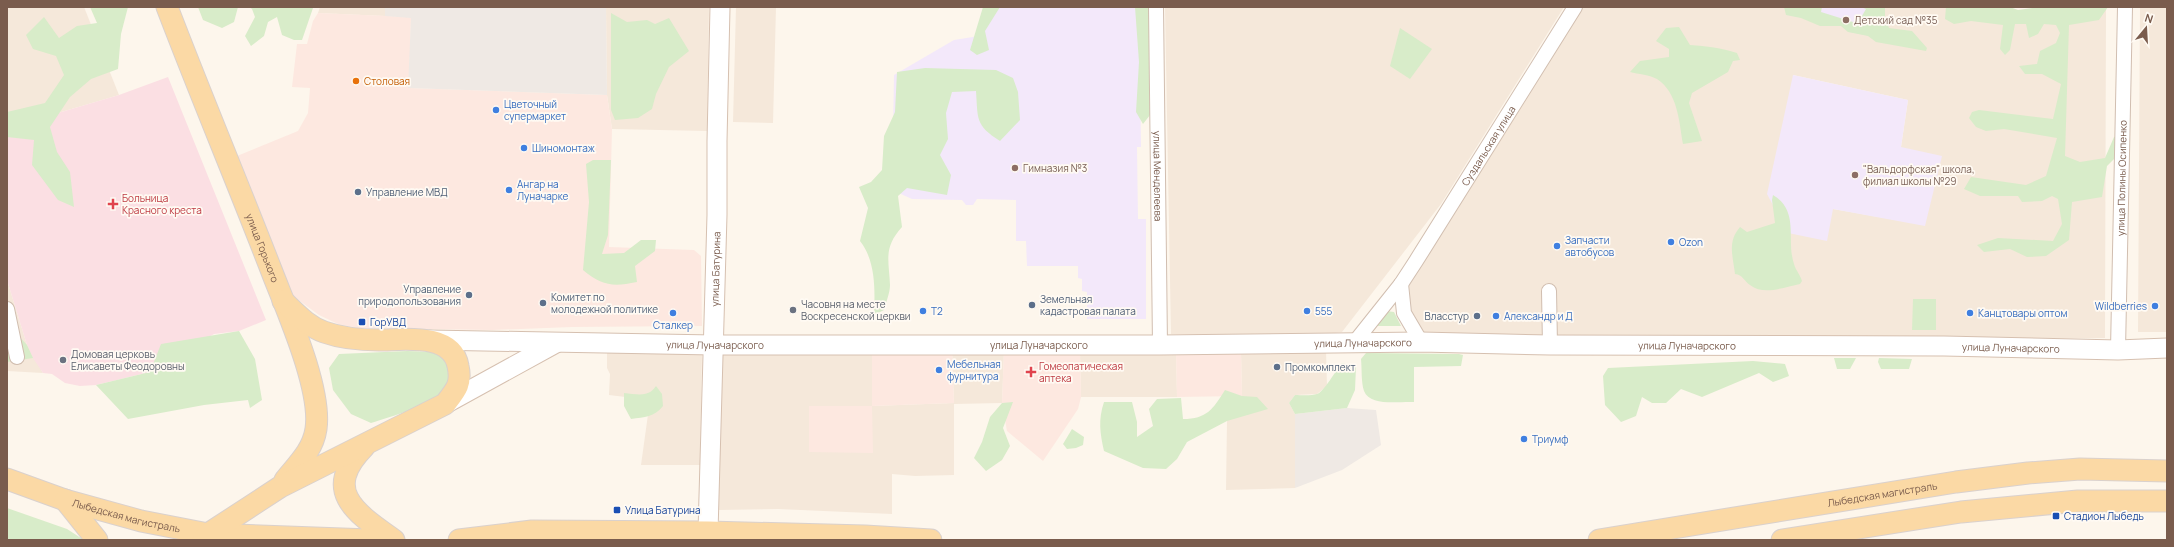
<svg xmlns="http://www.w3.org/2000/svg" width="2174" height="547" font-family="Manrope,sans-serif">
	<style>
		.residential { fill: #f5e8da; fill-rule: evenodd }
		.commercial { fill: #fde8e0 }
		.industrial { fill: #efe9e4 }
		.education { fill: #f3e8fa }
		.medical { fill: #fbdfe3 }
		.green { fill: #d8ecc9 }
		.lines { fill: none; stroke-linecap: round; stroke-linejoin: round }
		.street-casing { stroke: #d1beb0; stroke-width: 16 }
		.secondary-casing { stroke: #d6c0b0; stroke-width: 21 }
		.primary-casing { stroke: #dad1cd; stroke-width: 23 }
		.street { stroke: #fff; stroke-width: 14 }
		.secondary { stroke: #fff; stroke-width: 19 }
		.primary { stroke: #fbd9a5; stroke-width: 21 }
		.education-dot { fill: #8d6e63; stroke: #fffaf3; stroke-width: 1.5 }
		.food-dot { fill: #e8710a; stroke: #fffaf3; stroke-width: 1.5 }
		.shop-dot { fill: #3f7fe0; stroke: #fffaf3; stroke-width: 1.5 }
		.service-dot { fill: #5c6f8a; stroke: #fffaf3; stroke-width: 1.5 }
		.health-dot { fill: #e0444e; stroke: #fffaf3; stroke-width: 1.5 }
		.worship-dot { fill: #6b7280; stroke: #fffaf3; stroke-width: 1.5 }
		.transit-dot { fill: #1a4fb4; stroke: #fffaf3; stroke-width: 1.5 }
		.labels { text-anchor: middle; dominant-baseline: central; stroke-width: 3.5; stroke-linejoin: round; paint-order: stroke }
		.education-label { font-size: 10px; fill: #785e54; stroke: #fffaf3; text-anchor: start }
		.food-label { font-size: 10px; fill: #c56008; stroke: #fffaf3; text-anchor: start }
		.shop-label { font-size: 10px; fill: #366cbe; stroke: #fffaf3; text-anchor: start }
		.street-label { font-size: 10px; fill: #7a5c4d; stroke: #fffaf3 }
		.service-label { font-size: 10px; fill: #4e5e75; stroke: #fffaf3; text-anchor: start }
		.health-label { font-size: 10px; fill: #be3a42; stroke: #fffaf3; text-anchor: start }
		.worship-label { font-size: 10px; fill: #5b616d; stroke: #fffaf3; text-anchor: start }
		.transit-label { font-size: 10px; fill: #164399; stroke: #fffaf3; text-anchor: start }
	</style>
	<rect width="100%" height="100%" fill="#fdf6ec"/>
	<g class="residential">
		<path d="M7,7H84L119,95L7,128Z"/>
		<path d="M320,7H385V16L318,13Z"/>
		<path d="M606,7H709L707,131L612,129L607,95Z"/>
		<path d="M736,7H776L773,123L733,122Z"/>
		<path d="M1165,7H1564L1441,204L1342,332L1322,335L1171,334Z"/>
		<path d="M1579,7H1952L1950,13L2106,9L2105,338H1427L1407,311L1409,280ZM1793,75L1908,100L1901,147L1925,225L1833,209Z"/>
		<path d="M2140,7H2167V332H2138Z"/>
		<path d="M7,280L27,345L43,373L7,371Z"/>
		<path d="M721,349L872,351V406L954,403L952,350L1004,351L1002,403L954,404V475L915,476L892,474V514L778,509L718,510Z"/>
		<path d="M1326,351L1327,386L1317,394L1295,395L1289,403L1295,414V488L1226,490L1227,421L1242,396L1241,352Z"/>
		<path d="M702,352L700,465H641L650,400L609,395L610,374L607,368V353Z"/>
		<path d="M1080,352H1176L1177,397H1081Z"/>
	</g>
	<g class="commercial">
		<path d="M318,13L411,17L409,88L607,95L612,129L609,247L694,250L701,256L702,326L572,327L492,330L358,328L338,324L319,315L293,296L237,156L298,131L308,113L310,88L292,87L297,44H307L313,21Z"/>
		<path d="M952,350L954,403L872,406L873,453L809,452V406H872V351Z"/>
		<path d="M1004,351L1080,352L1081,397L1078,409L1043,461L1007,431L1002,403Z"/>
		<path d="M1176,352H1241L1242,396L1177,397Z"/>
	</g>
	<g class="industrial">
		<path d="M385,7H606L607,95L408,88L411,18L385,16Z"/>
		<path d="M1347,408L1376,410L1381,445L1342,470L1295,488V414Z"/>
	</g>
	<g class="education">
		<path d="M985,7H1139L1141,147H1137L1138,219H1146V319H1087V292L1082,291V279L1078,278V266H1027L1026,241H1016V200L977,199L973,205H966L962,200L912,199L892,190L894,75L954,40L985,35Z"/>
		<path d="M1794,7H1870L1862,29Z"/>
		<path d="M1793,75L1908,100L1901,147L1942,156L1925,226L1833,209L1827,241L1788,233L1767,194Z"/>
	</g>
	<path class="medical" d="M168,77L266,320L239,331L214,334L150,372L96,385L80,386L65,383L52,374L43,373L33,358L27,345L7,280V128L119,95Z"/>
	<g class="green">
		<path d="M90,7H128L121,34L118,69L91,79L70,97L50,127L57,152L70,172L74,207L58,200L32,165L34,140L7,137V112L45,103L64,75L56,56L33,49L26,35L44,17L59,38L77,26L97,23Z"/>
		<path d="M198,7H238L234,22L222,28L203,20Z"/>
		<path d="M249,7H316L313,8L302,40H294L282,35L277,17L268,22L264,36L251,46L245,36L255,17L252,9Z"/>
		<path d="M983,7H1000L985,31L989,50L977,55L970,50Z"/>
		<path d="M1135,7H1149L1155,54L1149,87L1150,115L1143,124L1136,112L1139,62Z"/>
		<path d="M1784,7H1822L1821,12L1853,22L1859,21L1866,9L1861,7H1885V18L1889,28L1912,31L1927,48L1926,51L1876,42L1868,36L1848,32L1841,26H1820L1801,18L1786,15Z"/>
		<path d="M1946,7H2010L2018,10L2040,7H2108L2099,20L2069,25L2065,156L2080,162L2105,158L2114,137L2118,136L2117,156L2107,166L2102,197L2072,202L2069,240L2046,256L2027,257L2010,249L1984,252L1977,245L1998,238L2053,241L2062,224L2058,199L2052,196L2042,201L2022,202L2018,196H1980L1964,189L1971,177L2026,185L2046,176L2057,138L2004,129L1986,131L1976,127L1969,118L1972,112L1979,110L2053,119L2061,84L2042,74H2025L2019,66L2037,64L2040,51L2056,43L2060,33L2056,25L2044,24L2038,34L2029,38L2026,24H2015L2010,50L2005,55L2000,49L2003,25L1971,21L1954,24L1945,19Z"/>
		<path d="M611,13L627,22L647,20L655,24L669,18L689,51L669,67L656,94L652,109L638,118L615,120L611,110Z"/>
		<path d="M1679,27L1690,45C1707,46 1721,48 1737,53L1740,60L1733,61L1728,72L1692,93L1689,103L1702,141L1683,144C1679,121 1678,93 1657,79C1650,75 1638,74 1630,72L1640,61L1669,57V49L1656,41L1666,28Z"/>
		<path d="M1400,28L1432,49L1410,79L1390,66Z"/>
		<path d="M925,68L996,70L1013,78L1018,92L1020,120L1000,141C975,125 978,119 976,91L952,92L946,113L948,139L940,155L951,175L947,195L907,188L898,196L902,227C883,248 889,260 890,285C890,293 886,302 884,310L874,315C875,291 876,261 860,241L868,208L859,187L871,182L882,170L884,136L895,112L897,72Z"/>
		<path d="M593,160H611L608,235L602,254L624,253L641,240H656L655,251L635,266L637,282C613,287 602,286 583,270L589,202L586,164Z"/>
		<path d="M1773,195C1800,211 1786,241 1794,264C1796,271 1800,274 1802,281L1800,284C1784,287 1764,296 1750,285C1744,281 1743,275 1735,274C1733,256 1727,242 1740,227L1747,232L1775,223L1772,200Z"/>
		<path d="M1913,299H1936V330H1912Z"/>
		<path d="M1386,311L1394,312L1401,326H1376Z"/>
		<path d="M7,323L27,345L33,358L7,362Z"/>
		<path d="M239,331L255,359L262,400L250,408L248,400L204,405L128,419L96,385L150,372L161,344Z"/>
		<path d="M407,351L439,352L453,373C450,378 448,388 443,392C426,407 393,416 371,423L351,414L333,390L329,368L339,354Z"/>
		<path d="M1366,353L1459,354L1463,355L1461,366L1414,367V402C1400,401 1370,407 1364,391C1361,382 1362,369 1361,359Z"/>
		<path d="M1834,358H1856L1850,369H1837Z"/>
		<path d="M1879,358L1912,359L1909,369H1881L1878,362Z"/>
		<path d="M1753,361L1785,364L1789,376L1773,382L1759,373L1702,397L1681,389L1666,403H1652L1642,397L1636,416L1621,422L1605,405L1603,376L1608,368Z"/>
		<path d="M1342,363L1356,367L1355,390L1347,408L1295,414L1289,403L1295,395C1301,395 1311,396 1317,394C1324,392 1336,370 1342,363Z"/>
		<path d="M656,386L662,394L663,406C654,417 645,417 631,419L624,406V393C637,394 648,398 656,386Z"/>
		<path d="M1225,390L1242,396L1257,397L1268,409L1227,421L1187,442L1177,459L1166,469L1143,468L1104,451C1100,433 1098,420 1104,402H1132L1137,422V437L1153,426L1149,409L1157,399L1181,398L1183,419C1207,419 1213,409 1225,390Z"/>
		<path d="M1013,402L1003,428L1010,446L1002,460L986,471L974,458L982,442L990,417L1002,403Z"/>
		<path d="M1072,429L1084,437L1083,445L1076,448L1067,449L1063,444Z"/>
		<path d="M7,508L67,529L84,540H7Z"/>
	</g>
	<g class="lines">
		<defs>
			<g id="street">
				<path id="s1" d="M1156,7L1160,345"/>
				<path d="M1401,284L1404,313L1421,342"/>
				<path d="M1549,291L1550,345"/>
				<path d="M7,309L17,357"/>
				<path id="s2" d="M1354,343L1401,284L1416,261L1575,7"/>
				<path id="s3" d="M2118,350L2125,7"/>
			</g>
			<g id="secondary">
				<path id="s4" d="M430,340L714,345H1160L1421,342L1550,345L1944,346L2118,350L2167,348"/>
				<path d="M445,404L556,343"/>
				<path id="s5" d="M708,532L717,215V141L720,7"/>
			</g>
			<g id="primary">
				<path id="s6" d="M167,7C201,96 238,184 272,272C287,311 322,389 316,429C313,450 298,464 285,480"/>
				<path d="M364,447C321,491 356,513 394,540"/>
				<path id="s7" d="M7,479L65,500L141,521L208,534L370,540"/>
				<path d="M65,500L97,540"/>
				<path d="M203,540L208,534L280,487L445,404C456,390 462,384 458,366C452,332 403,340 379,340C361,340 341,338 324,332C307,326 296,313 283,301"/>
				<path d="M459,540L532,531L708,532L865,536L931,540"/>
				<path id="s8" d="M1599,540L1956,482L2028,473L2080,469L2167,471"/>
				<path d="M1782,540L1961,512L2078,501H2167"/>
			</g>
		</defs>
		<use href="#street" class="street-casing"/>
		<use href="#secondary" class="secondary-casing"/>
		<use href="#primary" class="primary-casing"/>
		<use href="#street" class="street"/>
		<use href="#secondary" class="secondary"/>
		<use href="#primary" class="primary"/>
	</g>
	<g class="education-dot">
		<circle cx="1846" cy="20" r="4"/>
		<circle cx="1015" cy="168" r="4"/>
		<circle cx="1855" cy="175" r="4"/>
	</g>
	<circle class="food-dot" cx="356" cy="81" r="4"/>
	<g class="shop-dot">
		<circle cx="496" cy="110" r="4"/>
		<circle cx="524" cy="148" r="4"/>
		<circle cx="509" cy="190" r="4"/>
		<circle cx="1671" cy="242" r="4"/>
		<circle cx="1557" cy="246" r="4"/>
		<circle cx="2155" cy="306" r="4"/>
		<circle cx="923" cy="311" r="4"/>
		<circle cx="1307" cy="311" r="4"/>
		<circle cx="673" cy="313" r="4"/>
		<circle cx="1970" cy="313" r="4"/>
		<circle cx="1496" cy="316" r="4"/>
		<circle cx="939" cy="370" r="4"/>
		<circle cx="1524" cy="439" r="4"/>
	</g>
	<g class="service-dot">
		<circle cx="358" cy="192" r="4"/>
		<circle cx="469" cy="295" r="4"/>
		<circle cx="543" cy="303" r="4"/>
		<circle cx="1032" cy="305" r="4"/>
		<circle cx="1477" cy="316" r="4"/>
		<circle cx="1277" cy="367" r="4"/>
	</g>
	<g class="health-dot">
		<path d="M111 198h4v4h4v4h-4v4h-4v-4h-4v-4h4z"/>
		<path d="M1029 366h4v4h4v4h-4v4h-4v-4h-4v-4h4z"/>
	</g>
	<g class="worship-dot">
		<circle cx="793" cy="310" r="4"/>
		<circle cx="63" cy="360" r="4"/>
	</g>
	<g class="transit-dot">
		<rect x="358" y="318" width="8" height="8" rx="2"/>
		<rect x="613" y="506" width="8" height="8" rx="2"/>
		<rect x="2052" y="512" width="8" height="8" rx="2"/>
	</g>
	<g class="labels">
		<g class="education-label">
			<text x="1854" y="20">Детский сад №35</text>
			<text x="1023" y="168">Гимназия №3</text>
			<text x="1863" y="169">"Вальдорфская" школа,<tspan x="1863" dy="12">филиал школы №29</tspan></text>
		</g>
		<g class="food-label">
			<text x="364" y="81">Столовая</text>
		</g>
		<g class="shop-label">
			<text x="504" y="104">Цветочный<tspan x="504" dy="12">супермаркет</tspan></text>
			<text x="532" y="148">Шиномонтаж</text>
			<text x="517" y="184">Ангар на<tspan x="517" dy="12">Луначарке</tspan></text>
			<text x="1565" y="240">Запчасти<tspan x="1565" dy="12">автобусов</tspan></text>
			<text x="1679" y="242">Ozon</text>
			<text x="2147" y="306" text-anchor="end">Wildberries</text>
			<text x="931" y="311">T2</text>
			<text x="1315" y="311">555</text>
			<text x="1978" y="313">Канцтовары оптом</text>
			<text x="1504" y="316">Александр и Д</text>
			<text x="673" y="325" text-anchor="middle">Сталкер</text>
			<text x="947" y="364">Мебельная<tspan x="947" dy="12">фурнитура</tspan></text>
			<text x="1532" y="439">Триумф</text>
		</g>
		<g class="street-label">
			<text stroke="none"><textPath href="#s2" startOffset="239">Суздальская улица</textPath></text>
			<text stroke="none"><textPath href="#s1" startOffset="169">улица Менделеева</textPath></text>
			<text stroke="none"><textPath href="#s3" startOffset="172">улица Полины Осипенко</textPath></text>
			<text stroke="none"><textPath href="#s6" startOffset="259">улица Горького</textPath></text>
			<text stroke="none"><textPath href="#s5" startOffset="263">улица Батурина</textPath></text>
			<text stroke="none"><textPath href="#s4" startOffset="933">улица Луначарского</textPath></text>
			<text stroke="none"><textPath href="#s4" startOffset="285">улица Луначарского</textPath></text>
			<text stroke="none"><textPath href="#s4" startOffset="609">улица Луначарского</textPath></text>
			<text stroke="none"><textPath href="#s4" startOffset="1257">улица Луначарского</textPath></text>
			<text stroke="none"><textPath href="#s4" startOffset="1581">улица Луначарского</textPath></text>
			<text stroke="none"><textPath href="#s8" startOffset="287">Лыбедская магистраль</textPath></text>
			<text stroke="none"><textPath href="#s7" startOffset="125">Лыбедская магистраль</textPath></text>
		</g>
		<g class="service-label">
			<text x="366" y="192">Управление МВД</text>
			<text x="461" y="289" text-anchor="end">Управление<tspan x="461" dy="12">природопользования</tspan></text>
			<text x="551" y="297">Комитет по<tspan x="551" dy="12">молодежной политике</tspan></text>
			<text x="1040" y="299">Земельная<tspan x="1040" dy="12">кадастровая палата</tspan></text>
			<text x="1469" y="316" text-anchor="end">Власстур</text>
			<text x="1285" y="367">Промкомплект</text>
		</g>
		<g class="health-label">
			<text x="122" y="198">Больница<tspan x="122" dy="12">Красного креста</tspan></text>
			<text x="1039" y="366">Гомеопатическая<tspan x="1039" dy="12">аптека</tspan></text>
		</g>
		<g class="worship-label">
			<text x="801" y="304">Часовня на месте<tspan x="801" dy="12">Воскресенской церкви</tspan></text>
			<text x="71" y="354">Домовая церковь<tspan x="71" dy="12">Елисаветы Феодоровны</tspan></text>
		</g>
		<g class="transit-label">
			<text x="370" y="322">ГорУВД</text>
			<text x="625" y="510">Улица Батурина</text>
			<text x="2064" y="516">Стадион Лыбедь</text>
		</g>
	</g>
	<rect width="2174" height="547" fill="none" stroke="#7a5c4d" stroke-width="16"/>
	<g transform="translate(2146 28) rotate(18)" stroke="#fffaf3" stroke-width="3" paint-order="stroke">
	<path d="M0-3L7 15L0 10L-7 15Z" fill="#7a5c4d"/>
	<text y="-6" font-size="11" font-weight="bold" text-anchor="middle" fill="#7a5c4d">N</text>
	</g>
</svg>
